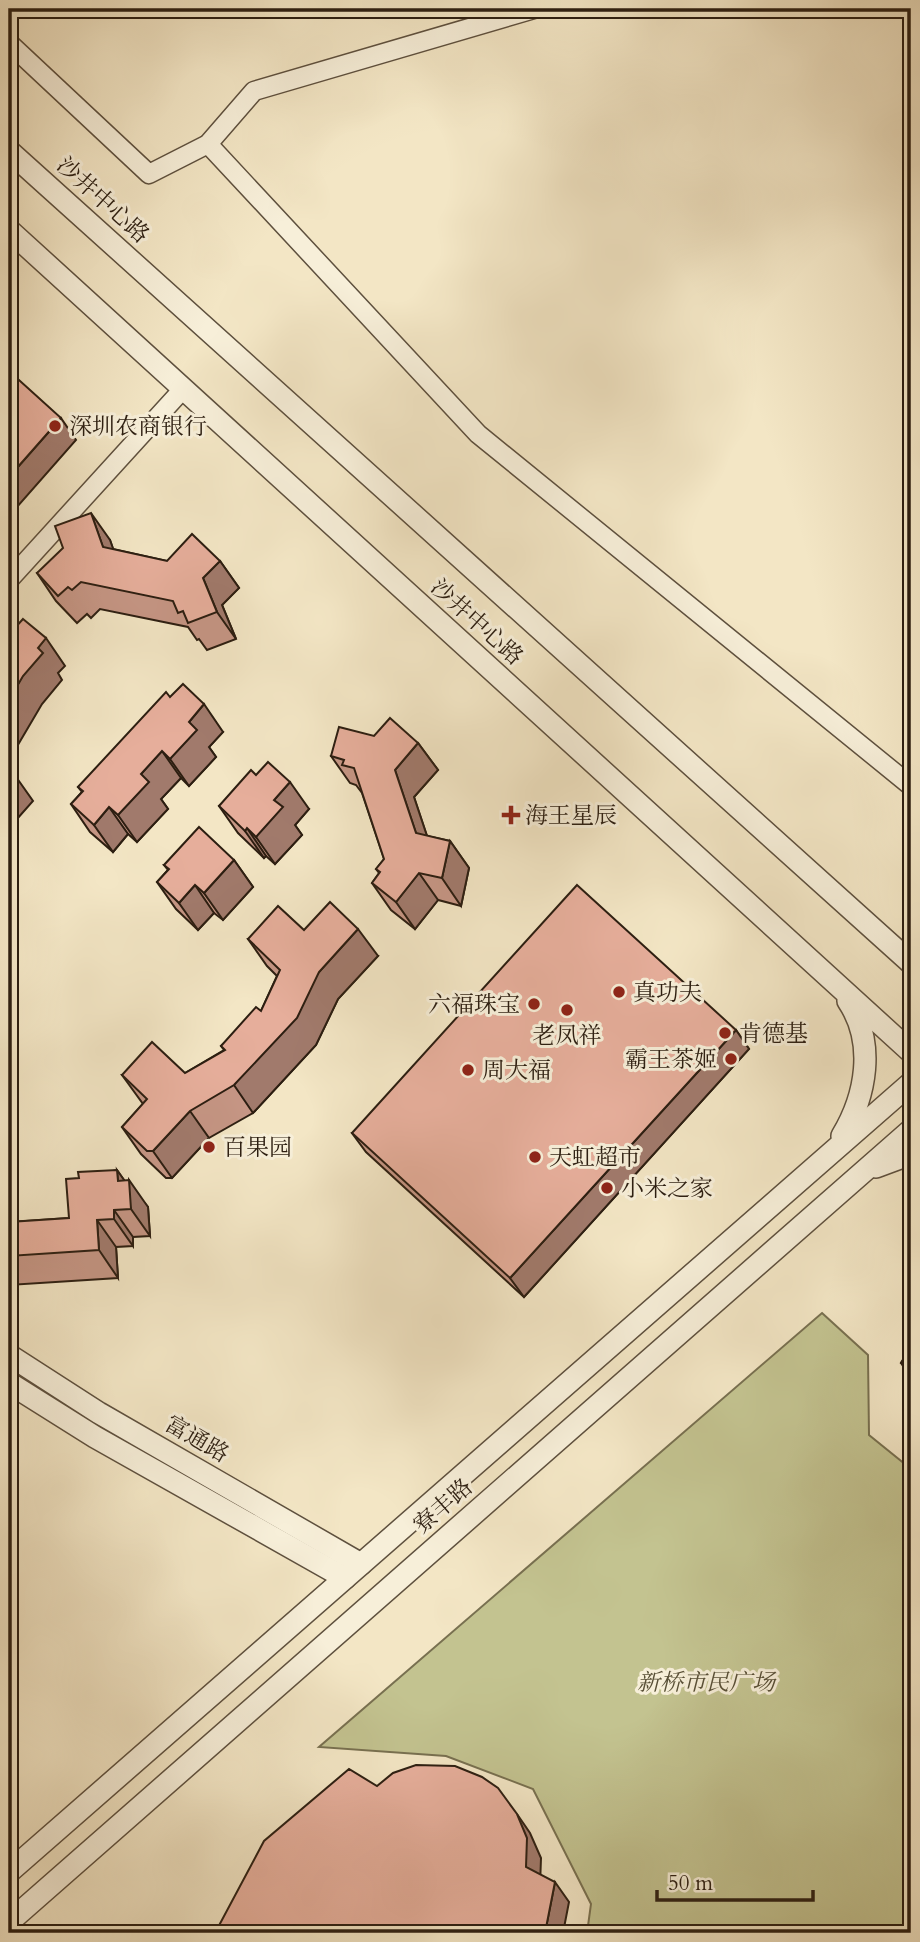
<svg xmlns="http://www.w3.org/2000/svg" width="920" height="1942" font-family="Cardo,'Noto Serif SC',serif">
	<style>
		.green { fill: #c3c390; stroke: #787050; stroke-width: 2 }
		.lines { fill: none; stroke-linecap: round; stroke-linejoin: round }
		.minor-casing { stroke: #5e503e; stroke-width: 21 }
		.tertiary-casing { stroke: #5e503e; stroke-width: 24 }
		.minor { stroke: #f7efd9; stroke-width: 18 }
		.tertiary { stroke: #f7efd9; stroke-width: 21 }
		.wall { fill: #c69685; stroke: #2c1e11; stroke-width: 2 }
		.shaded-wall { fill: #a17a6c; stroke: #2c1e11; stroke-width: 2 }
		.building { fill: #e6ae9b; stroke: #2c1e11; stroke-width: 2 }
		.poi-dot { fill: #8f2418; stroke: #f7efd9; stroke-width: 2.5 }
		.labels { text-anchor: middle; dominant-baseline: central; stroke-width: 6; stroke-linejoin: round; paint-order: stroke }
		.street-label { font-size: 23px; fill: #2c1e11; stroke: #f7efd9 }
		.poi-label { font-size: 23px; fill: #2c1e11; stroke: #f7efd9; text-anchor: start }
		.park-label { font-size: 23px; font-style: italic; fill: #595037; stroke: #f7efd9 }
	</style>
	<rect width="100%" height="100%" fill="#f3e6c5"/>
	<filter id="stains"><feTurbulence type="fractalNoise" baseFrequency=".00286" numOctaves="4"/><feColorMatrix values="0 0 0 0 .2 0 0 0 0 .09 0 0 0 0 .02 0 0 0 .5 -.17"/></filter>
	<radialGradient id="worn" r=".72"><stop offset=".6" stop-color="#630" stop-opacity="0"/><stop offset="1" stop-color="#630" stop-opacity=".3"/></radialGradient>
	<path class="green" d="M822,1313L868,1355L869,1435L911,1469V1933H587L591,1904L533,1789L446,1756L319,1747Z"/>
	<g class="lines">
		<defs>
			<g id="minor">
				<path d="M9,43L149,174L208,144L254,91L534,9"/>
				<path d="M208,144L478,434L911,786"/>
				<path d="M9,580L183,389"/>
			</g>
			<g id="tertiary">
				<path d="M9,151L911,963"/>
				<path d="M9,230L911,1052"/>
				<path d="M842,1136C866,1096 876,1043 848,1001"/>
				<path d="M876,1167L911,1154"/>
				<path d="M9,1355L99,1413L361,1564"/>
				<path d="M9,1383L95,1437L345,1578"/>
				<path d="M9,1872L911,1083"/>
				<path d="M9,1922L911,1130"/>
			</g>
		</defs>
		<use href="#minor" class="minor-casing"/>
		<use href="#tertiary" class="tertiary-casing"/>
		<use href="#minor" class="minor"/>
		<use href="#tertiary" class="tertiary"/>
	</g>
	<g class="wall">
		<path d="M110,540L113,549L167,561H220L239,588L222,605L236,639L207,650L199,639L197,640L188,627L100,609L91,618L87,614L77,623L56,601L37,573Z"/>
		<path d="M170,697L223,732L209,747L216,757L189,786L181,778L161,799L168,809L137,842L128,834L113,852L90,832L71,804L82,792L78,787Z"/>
		<path d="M374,736L418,743L438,770L414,797L427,836L450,841L469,868L461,906L438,900L415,929L391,910L372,883L379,873L376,869L384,859L362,793L356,785L350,783L331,756Z"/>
		<path d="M256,775L309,809L295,825L302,835L275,864L266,856L264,858L238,833L219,806Z"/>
		<path d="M234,860L253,887L223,920L214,913L198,930L176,909L157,882L168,870L164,865Z"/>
		<path d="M304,930L378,956L338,999L316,1045L253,1113L209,1138L172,1178H166L141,1154L122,1127L143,1104L122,1075L185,1073L224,1050L221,1046L261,1011L277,976L267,966L248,939Z"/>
		<path d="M736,1030L749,1049L524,1297L366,1152L352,1133Z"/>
		<path d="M117,1170L124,1180L148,1207L150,1236L133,1237V1246L116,1247L118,1278L9,1285V1209L10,1211L11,1222L69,1218L79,1178Z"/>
		<path d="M911,1347V1378L901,1363Z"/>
	</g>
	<g class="shaded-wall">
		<path d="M61,418L76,440L9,516V477Z"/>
		<path d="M91,513L110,540L122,574L103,547Z"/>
		<path d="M220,561L239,588L222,605L236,639L217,612L203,578Z"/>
		<path d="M46,638L65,666L58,673L62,680L42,704L9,760V700L38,648Z"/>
		<path d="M204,704L223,732L209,747L216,757L189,786L170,759L189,722Z"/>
		<path d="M418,743L438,770L414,797L435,860L416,833L395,770Z"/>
		<path d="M162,751L181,778L161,799L168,809L137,842L118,815L141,774Z"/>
		<path d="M14,774L33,801L9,828V779Z"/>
		<path d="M290,782L309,809L295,825L302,835L275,864L256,837L274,800Z"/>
		<path d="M109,807L128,834L113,852L94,825Z"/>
		<path d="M247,828L266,856L264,858L245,831Z"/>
		<path d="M450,841L469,868L461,906L442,878Z"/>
		<path d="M234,860L253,887L223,920L204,893Z"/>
		<path d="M419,873L438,900L415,929L396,902Z"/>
		<path d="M195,885L214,913L198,930L179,903Z"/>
		<path d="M358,929L378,956L338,999L316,1045L253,1113L234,1085L319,972Z"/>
		<path d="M736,1030L749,1049L524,1297L510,1278Z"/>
		<path d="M190,1111L209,1138L172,1178L153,1151Z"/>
		<path d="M117,1170L129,1187V1180L148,1207L150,1236L131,1209L118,1181Z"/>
		<path d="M9,1209L10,1211L13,1250L9,1244Z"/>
		<path d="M114,1210L133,1237V1246L114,1219Z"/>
		<path d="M97,1220L116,1247L118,1278L99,1250Z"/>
		<path d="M517,1814L530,1833L541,1858L540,1886L526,1867Z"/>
		<path d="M555,1882L569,1902L563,1933H545Z"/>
	</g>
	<g class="building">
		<path d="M9,371L61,418L9,477Z"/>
		<path d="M91,513L103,547L167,561L192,534L220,561L203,578L217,612L188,623L183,611L178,613L173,601L81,582L72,590L68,587L58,596L37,573L63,548L55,526Z"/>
		<path d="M23,619L46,638L38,648L43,653L23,676L9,700V626L13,630Z"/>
		<path d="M183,684L204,704L189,722L197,730L170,759L162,751L141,774L149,782L118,815L109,807L94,825L71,804L83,791L78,787L166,692L170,697Z"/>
		<path d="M390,718L418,743L395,770L416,833L450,841L442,878L419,873L396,902L372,883L380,872L376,869L384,859L354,768L342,765L344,760L331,756L339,727L374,736Z"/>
		<path d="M268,762L290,782L274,800L283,807L256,837L247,828L245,831L219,806L251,770L256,775Z"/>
		<path d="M9,769L14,774L9,779Z"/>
		<path d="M199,827L234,860L204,893L195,885L179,903L157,882L169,869L164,865Z"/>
		<path d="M577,885L736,1030L510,1278L352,1133Z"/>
		<path d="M330,902L358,929L319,972L297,1018L234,1085L190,1111L153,1151H147L122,1127L147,1099L122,1075L152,1042L185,1073L225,1050L221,1046L256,1007L261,1011L280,970L248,939L278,906L304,930Z"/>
		<path d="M117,1170L118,1181L129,1180L131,1209L114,1210V1219L97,1220L99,1250L9,1256V1222L69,1218L66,1179L79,1178L78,1172Z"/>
		<path d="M911,1347V1369L901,1363Z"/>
		<path d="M416,1765L455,1766L482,1777L498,1788L517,1814L527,1838L526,1867L555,1882L545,1933H215L264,1841L349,1769L377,1786L393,1773Z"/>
	</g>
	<g class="poi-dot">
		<circle cx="55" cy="426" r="7"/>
		<path d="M507.5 804.5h7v7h7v7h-7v7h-7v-7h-7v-7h7z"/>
		<circle cx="619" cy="992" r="7"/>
		<circle cx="534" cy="1004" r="7"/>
		<circle cx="567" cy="1010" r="7"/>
		<circle cx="725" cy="1033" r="7"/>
		<circle cx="731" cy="1059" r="7"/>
		<circle cx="468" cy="1070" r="7"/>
		<circle cx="209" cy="1147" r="7"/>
		<circle cx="535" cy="1157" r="7"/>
		<circle cx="607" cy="1188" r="7"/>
	</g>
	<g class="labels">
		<g class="street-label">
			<text transform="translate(103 200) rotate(42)">沙井中心路</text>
			<text transform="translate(477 622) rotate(42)">沙井中心路</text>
			<text transform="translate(197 1439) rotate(30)">富通路</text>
			<text transform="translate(443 1506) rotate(-41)">寮丰路</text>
		</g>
		<g class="poi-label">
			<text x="69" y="426">深圳农商银行</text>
			<text x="525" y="815">海王星辰</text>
			<text x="633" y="992">真功夫</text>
			<text x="520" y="1004" text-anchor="end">六福珠宝</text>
			<text x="739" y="1033">肯德基</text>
			<text x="567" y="1035" text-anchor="middle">老凤祥</text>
			<text x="717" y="1059" text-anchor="end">霸王茶姬</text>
			<text x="482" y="1070">周大福</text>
			<text x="223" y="1147">百果园</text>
			<text x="549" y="1157">天虹超市</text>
			<text x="621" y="1188">小米之家</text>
		</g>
		<g class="park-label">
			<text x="706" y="1682">新桥市民广场</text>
		</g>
	</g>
	<rect width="920" height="1942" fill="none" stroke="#f3e6c5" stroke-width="35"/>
	<rect x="10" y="10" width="899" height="1921" fill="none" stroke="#2c1e11" stroke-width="3.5"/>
	<rect x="18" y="18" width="885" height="1907" fill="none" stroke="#2c1e11" stroke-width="2"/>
	<path d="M657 1890v10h156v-10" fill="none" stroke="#2c1e11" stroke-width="3.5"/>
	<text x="668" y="1890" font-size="21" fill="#2c1e11" stroke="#f7efd9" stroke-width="5" paint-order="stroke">50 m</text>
	<rect width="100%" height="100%" filter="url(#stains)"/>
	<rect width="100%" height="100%" fill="url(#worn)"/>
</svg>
